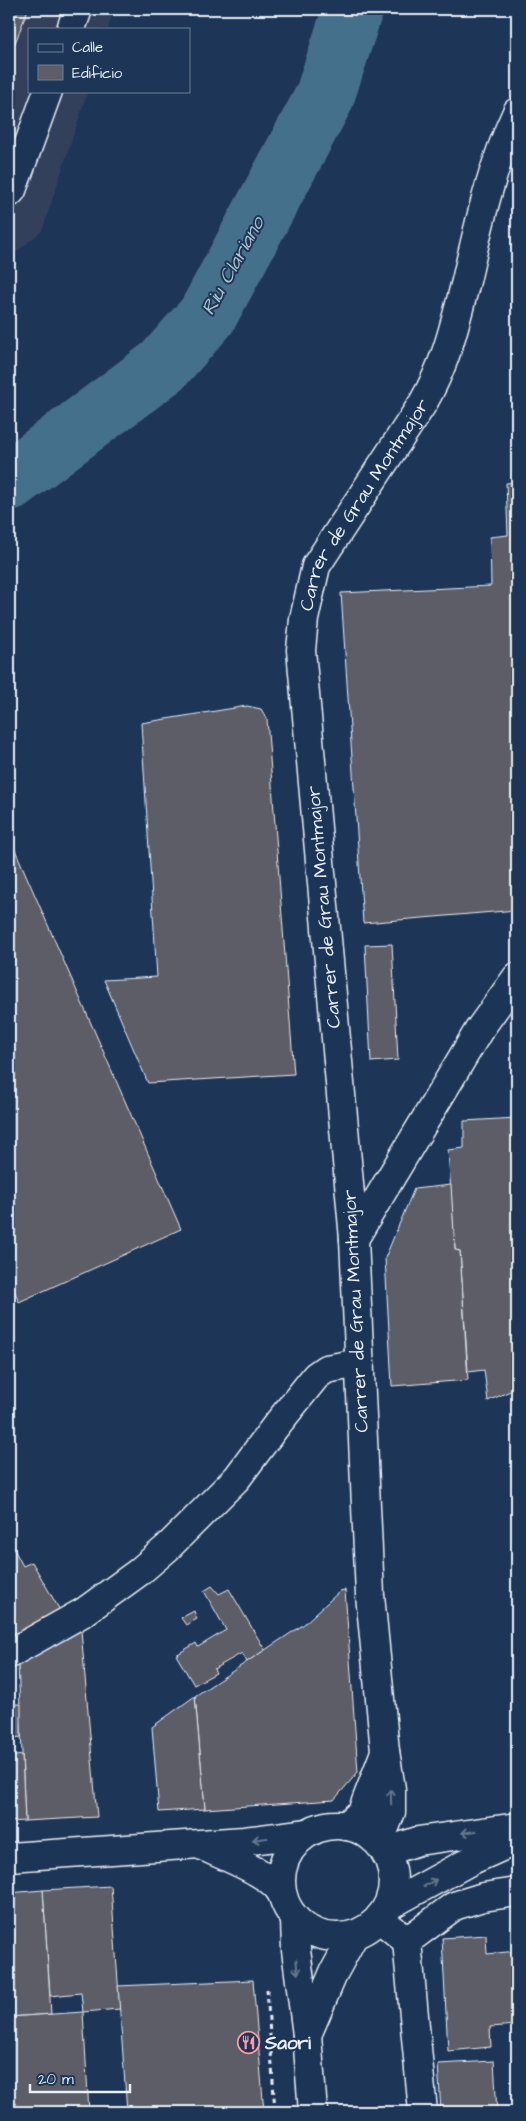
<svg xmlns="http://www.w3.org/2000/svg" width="526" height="2121" font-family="'Architects Daughter',sans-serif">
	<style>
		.built { fill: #30415c }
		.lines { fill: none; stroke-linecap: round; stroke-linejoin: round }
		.river { stroke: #446f8b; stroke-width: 60 }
		.building { fill: #5d5d68; stroke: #e8f1f8 }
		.minor-casing { stroke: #e8f1f8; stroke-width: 31 }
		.path { stroke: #e8f1f8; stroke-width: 3; stroke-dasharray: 5 4; stroke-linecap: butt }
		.minor { stroke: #1d3557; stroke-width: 28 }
		.oneway { stroke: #64778f }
		.labels { text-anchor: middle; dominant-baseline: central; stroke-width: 4; stroke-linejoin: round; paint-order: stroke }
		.street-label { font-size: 19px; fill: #e8f1f8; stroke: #1d3557 }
		.poi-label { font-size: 19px; font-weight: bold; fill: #e8f1f8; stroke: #1d3557; text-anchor: start }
		.water-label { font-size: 20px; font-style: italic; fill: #afc4d2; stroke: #1d3557 }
	</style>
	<rect width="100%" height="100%" fill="#1d3557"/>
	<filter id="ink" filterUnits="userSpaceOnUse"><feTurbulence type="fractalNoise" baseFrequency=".02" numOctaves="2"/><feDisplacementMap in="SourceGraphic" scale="10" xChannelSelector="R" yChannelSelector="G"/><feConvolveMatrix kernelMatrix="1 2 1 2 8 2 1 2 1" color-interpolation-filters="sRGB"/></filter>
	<g filter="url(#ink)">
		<path class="built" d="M9,9H114L108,29H29V91H88L42,231L9,258Z"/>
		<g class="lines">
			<path class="river" d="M9,481L163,366L207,316L324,98L353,9"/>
		</g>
		<g class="building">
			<path d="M9,9H28L9,59Z"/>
			<path d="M517,482V910L363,923L341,593L491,586L490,537L508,535L506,483Z"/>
			<path d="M247,706L261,709L267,719L294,1074L148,1083L104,980L157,977L141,723Z"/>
			<path d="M9,836L181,1229L19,1302L9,1278Z"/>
			<path d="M392,944L398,1060L371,1062L365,945Z"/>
			<path d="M517,1118V1388L488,1401L484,1370L468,1372L460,1251L455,1250L448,1150L464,1148V1121Z"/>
			<path d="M451,1185L455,1250L460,1251L468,1380L392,1386L385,1258L414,1189Z"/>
			<path d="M9,1540L23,1566L32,1562L61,1612L9,1641Z"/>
			<path d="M212,1586L219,1594L229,1589L265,1650L247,1662L242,1653L214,1669L216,1673L194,1685L176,1655L196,1643L198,1647L226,1630L204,1591Z"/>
			<path d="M345,1590L358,1772L334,1800L205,1809L195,1696L303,1625L340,1591Z"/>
			<path d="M194,1611L197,1619L186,1625L181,1618Z"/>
			<path d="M81,1630L97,1817L25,1821L18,1663Z"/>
			<path d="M195,1696L205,1809L159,1812L152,1727Z"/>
			<path d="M9,1704H21V1737L9,1739L10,1757L22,1755L25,1821L9,1822Z"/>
			<path d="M111,1886L120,2009L83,2012L81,1993L50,1996L43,1890Z"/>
			<path d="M43,1890L51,2014L9,2017V1893Z"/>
			<path d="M486,1935L487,1954L517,1951V2025L490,2027L491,2047L448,2051L442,1938Z"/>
			<path d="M253,1980L264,2112H127L118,1986Z"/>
			<path d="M83,2012L89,2112H9V2017Z"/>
			<path d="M494,2061L497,2112H441L438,2064Z"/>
		</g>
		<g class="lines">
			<defs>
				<g id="minor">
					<path d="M71,29L78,9"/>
					<path d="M9,193L12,190L48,91"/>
					<path d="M354,1239L479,1030L517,977"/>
					<path d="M9,1654L84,1612L139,1572L167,1548L237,1478L275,1427L316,1376L326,1369L360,1363"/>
					<circle cx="337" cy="1881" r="56"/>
					<path d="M346,1826L362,1812L385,1752"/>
					<path id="s1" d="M375,1840L386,1825L391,1812V1789L385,1751L370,1595L354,1239L301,650L304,619L316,566L423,403C447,361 454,327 466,281C479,224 492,165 517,112"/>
					<path d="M201,1845C222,1856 272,1873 282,1894"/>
					<path d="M385,1852L418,1841L517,1827"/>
					<path d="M9,1857L244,1841L308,1833"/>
					<path d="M388,1906L472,1860L517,1840"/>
					<path d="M379,1918L407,1941L423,2112"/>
					<path d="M295,1919L296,1950L307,2035L313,2112"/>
					<path d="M407,1941L454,1906L483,1897L517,1892"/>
					<path d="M307,2035L334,1972L354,1935"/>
				</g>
			</defs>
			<use href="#minor" class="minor-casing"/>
			<path class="path" d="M267,1989L275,2112"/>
			<use href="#minor" class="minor"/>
		</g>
		<defs><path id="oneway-shaft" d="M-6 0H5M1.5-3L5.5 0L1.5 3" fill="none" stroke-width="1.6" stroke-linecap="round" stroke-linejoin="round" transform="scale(1.25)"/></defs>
		<g class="oneway">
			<use href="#oneway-shaft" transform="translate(391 1797) rotate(-91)"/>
			<use href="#oneway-shaft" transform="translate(469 1832) rotate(173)"/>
			<use href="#oneway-shaft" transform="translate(260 1839) rotate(173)"/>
			<use href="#oneway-shaft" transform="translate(430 1883) rotate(-29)"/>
			<use href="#oneway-shaft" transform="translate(297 1967) rotate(84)"/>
		</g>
	</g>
	<defs>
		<symbol id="restaurant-ring" viewBox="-11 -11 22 22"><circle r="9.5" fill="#1d3557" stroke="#ff9aa2" stroke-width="1.5"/><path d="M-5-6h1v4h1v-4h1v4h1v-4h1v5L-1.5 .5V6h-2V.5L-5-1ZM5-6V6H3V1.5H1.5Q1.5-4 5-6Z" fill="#ff9aa2"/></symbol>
	</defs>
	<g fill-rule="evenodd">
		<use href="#restaurant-ring" x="236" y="2030" width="25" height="25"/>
	</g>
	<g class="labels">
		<g class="street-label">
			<text stroke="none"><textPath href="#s1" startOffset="1360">Carrer de Grau Montmajor</textPath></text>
			<text transform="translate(324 907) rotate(-95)">Carrer de Grau Montmajor</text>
			<text transform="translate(356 1311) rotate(-93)">Carrer de Grau Montmajor</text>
		</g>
		<g class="poi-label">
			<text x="265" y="2043">Saori</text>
		</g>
		<g class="water-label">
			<text transform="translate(233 266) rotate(-61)">Riu Clariano</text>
		</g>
	</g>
	<rect width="526" height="2121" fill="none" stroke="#1d3557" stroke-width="30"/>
	<rect x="15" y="15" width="496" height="2091" fill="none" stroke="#e8f1f8" stroke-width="2" filter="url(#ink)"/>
	<rect x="28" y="28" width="162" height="65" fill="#1d3557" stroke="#6e8097"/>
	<rect x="38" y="44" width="25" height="8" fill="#1d3557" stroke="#6e8097"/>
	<text x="72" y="52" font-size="15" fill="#e8f1f8">Calle</text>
	<rect x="38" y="65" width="25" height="15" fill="#5d5d68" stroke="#6e8097"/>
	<text x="72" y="78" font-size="15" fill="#e8f1f8">Edificio</text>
	<path d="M30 2084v8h100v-8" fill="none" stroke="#e8f1f8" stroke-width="2.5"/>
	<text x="38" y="2084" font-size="15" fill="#e8f1f8" stroke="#1d3557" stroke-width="4" paint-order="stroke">20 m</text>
</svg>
